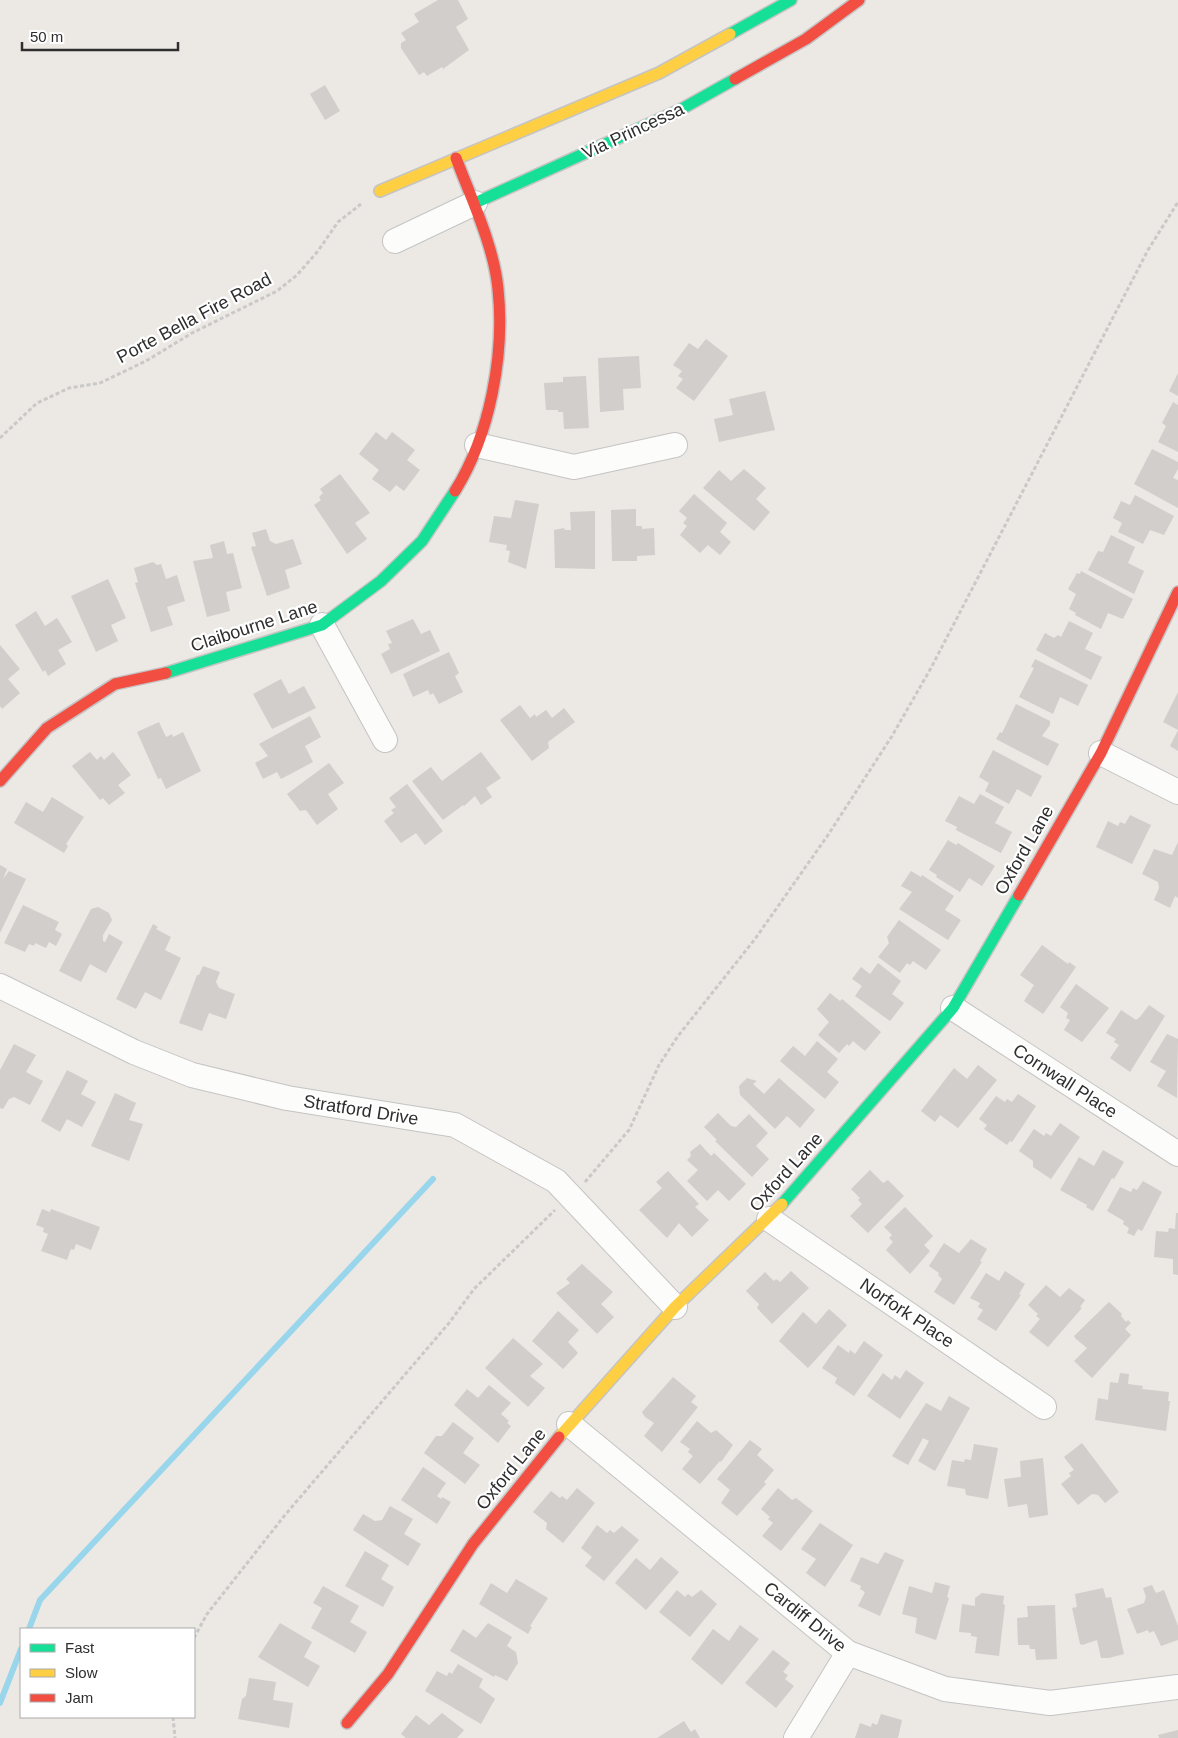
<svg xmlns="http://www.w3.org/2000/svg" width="1178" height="1738" font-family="Arial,sans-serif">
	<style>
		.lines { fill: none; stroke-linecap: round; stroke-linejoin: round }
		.stream { stroke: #99d6ec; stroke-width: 6 }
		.building { fill: #d1cecb }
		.street-casing { stroke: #c5c4c5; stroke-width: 26 }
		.fast-casing { stroke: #c5c4c5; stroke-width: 14 }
		.slow-casing { stroke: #c5c4c5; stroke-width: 14 }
		.jam-casing { stroke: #c5c4c5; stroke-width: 14 }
		.path { stroke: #c9c9c8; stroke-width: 3; stroke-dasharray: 4 2.5; stroke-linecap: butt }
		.street { stroke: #fcfcfb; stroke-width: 24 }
		.fast { stroke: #16e098; stroke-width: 11 }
		.slow { stroke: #ffcf43; stroke-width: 11 }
		.jam { stroke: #f24e42; stroke-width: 11 }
		.labels { text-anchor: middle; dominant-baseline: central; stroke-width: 4.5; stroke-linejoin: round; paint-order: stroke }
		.street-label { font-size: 18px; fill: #2e2e2e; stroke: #fff }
	</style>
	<rect width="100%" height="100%" fill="#ece8e4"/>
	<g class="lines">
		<g class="stream">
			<path d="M29,1629L40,1600L433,1179"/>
			<path d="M0,1703L21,1649"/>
		</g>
	</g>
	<g class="building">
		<path d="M438,0H458L468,19L456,27L469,50L443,69L442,67L427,76L424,72L419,75L401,48V43L406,40L401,33L419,22L414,14Z"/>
		<path d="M325,85L340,111L325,120L310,94Z"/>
		<path d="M706,339L728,356L694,401L676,388L683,379L678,376L682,371L673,365L689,343L698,349Z"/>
		<path d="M639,356L641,388L623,389L624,410L600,412L598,358Z"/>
		<path d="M1178,373V396L1169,391Z"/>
		<path d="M586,376L589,428L564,429L563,412H558V410H546L544,383L563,382V377Z"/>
		<path d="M765,391L775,430L719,442L714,419L733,415L729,399Z"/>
		<path d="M1173,402L1178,405V452L1158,442L1166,426L1162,423Z"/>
		<path d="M376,432L386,440L392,432L415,450L407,460L420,470L404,491L396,485L390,492L372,479L379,470L359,454Z"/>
		<path d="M1152,449L1178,462V469L1173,478L1178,480V508L1134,484Z"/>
		<path d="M744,469L766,488L756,499L770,512L754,531L703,488L719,470L731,481Z"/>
		<path d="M340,474L370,513L355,523L367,539L347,554L314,505L321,500L319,497L323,493L320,489Z"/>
		<path d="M694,494L727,523L720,532L731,542L720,555L708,545L700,553L680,535L687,526L683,523L687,518L679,511Z"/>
		<path d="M1135,495L1174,516L1164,535L1150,530L1143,544L1118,532L1122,523L1113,518L1121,501L1130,505Z"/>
		<path d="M515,500L539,504L526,569L508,562L510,551L506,550L507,545L489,542L494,516L511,518Z"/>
		<path d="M636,509V526H642V529L654,528L655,555L637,556V561H612L611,510Z"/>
		<path d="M595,511V569L555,568L554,530L564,528L565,530H571L570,512Z"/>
		<path d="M266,529L270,541L276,544L293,539L302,564L285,570L290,588L267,596L251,547L256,546L252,533Z"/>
		<path d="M1111,535L1135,547L1128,563L1144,571L1134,594L1088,570L1098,551L1103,552Z"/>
		<path d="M224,541L227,554L233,553L242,588L226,592L230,611L207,617L193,561L213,558L210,545Z"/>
		<path d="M153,562L157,565L161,564L166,579L177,575L185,601L167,607L173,625L151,632L135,583L138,582L134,568Z"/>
		<path d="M1081,571L1133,599L1123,619L1108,613L1101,629L1075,615L1076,613L1069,609L1076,594L1068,589L1077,573L1080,574Z"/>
		<path d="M108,579L126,618L111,625L118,641L96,652L71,596Z"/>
		<path d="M36,611L45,626L57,618L72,642L58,650L66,664L48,676L45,670L43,672L15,625Z"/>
		<path d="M413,619L421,634L430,630L440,651L391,674L381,654L390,649L388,644L392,643L386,631Z"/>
		<path d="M1069,621L1093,633L1085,649L1102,657L1091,680L1036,650L1045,633L1054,638L1058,635L1061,637Z"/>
		<path d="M0,645L20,669L8,679L20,693L2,709L0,706Z"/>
		<path d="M449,652L459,673L455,676L463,692L439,704L433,693L430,695L428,690L413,697L403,674Z"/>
		<path d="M1035,659L1088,685L1078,706L1060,697L1053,714L1019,697L1034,668L1031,667Z"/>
		<path d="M281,679L289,694L304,686L316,708L272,729L253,694Z"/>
		<path d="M1178,692V730L1163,722Z"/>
		<path d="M1016,704L1050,721V725L1042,736L1059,744L1048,766L996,739L1000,732L1002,733Z"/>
		<path d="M520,705L530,718L535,714L536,717L546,710L552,718L564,708L575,722L548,742L549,748L532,761L500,720Z"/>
		<path d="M310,716L321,737L305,746L313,762L281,779L277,772L263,779L255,763L268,756L259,744Z"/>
		<path d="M159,722L166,737L172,734L173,737L183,732L201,771L166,789L161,778L158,779L137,732Z"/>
		<path d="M1178,730V751L1170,746Z"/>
		<path d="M993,750L1042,776L1031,797L1017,789L1009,804L985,791L989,783L979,777Z"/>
		<path d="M90,752L97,760L101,756L104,760L113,752L131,775L118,785L125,793L109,805L103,798L100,800L72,766Z"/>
		<path d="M481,752L501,778L486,788L492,797L481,805L475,796L464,806L463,805L443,820L412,781L431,767L442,781Z"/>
		<path d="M329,763L344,783L328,794L338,809L317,825L306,810L300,811L287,794Z"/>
		<path d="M407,784L443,831L425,845L416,833L401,843L384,821L394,813L391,810L396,807L389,798Z"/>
		<path d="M980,794L1004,807L995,823L1012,832L1001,853L956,830L957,827L945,821L959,796L974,804Z"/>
		<path d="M52,797L84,817L66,844L68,846L64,853L14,823L26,802L43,812Z"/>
		<path d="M1130,815L1151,825L1132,864L1096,847L1108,821L1118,826L1120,822L1125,824Z"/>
		<path d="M948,840L956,845L958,843L995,866L982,886L969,878L960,892L936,877L937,875L929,870Z"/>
		<path d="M1178,842V898L1175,896L1170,908L1154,900L1159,888L1158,882L1142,874L1154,849L1172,855Z"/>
		<path d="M0,865L7,869L3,879L9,871L26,879L0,933Z"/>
		<path d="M911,871L921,877L922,875L954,896L945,910L961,920L948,940L899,909L912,892L901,886Z"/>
		<path d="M23,905L59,922L55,930L62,934L56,946L49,942L46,948L35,943L34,946L29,944L25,952L4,943Z"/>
		<path d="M98,907L109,913L112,920L103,935V941L105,942L109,934L123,942L106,973L90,964L81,982L59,971L91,909Z"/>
		<path d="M899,920L941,950L926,970L913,961L910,965L907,963L900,973L878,957L889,943L887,937Z"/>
		<path d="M153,924L158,927L156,929L171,937L165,950L181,958L161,1000L145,992L136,1009L116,999Z"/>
		<path d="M1042,945L1068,964L1069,962L1076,967L1043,1014L1024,1001L1034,985L1020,975Z"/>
		<path d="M878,963L901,981L892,994L904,1003L890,1021L855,996L862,986L852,979L861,967L870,974Z"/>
		<path d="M203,966L220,972L216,982L219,988L235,994L226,1019L209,1013L202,1031L179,1023L197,975H199Z"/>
		<path d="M1076,984L1109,1008L1082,1042L1064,1030L1070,1020L1066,1018L1068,1013L1060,1007Z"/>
		<path d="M830,993L840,1001L842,999L881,1032L865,1051L853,1041L849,1046L847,1044L839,1053L818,1035L829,1022L817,1009Z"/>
		<path d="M1149,1005L1165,1016L1130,1072L1110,1058L1119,1045L1114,1042L1116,1039L1106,1033L1121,1010L1136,1020L1140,1017Z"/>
		<path d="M1167,1034L1178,1039L1177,1098L1157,1086L1166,1071L1150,1062Z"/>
		<path d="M817,1041L838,1059L827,1072L839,1082L825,1099L780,1061L793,1046L805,1056Z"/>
		<path d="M14,1044L36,1055L26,1072L43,1081L30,1105L14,1097L9,1099L3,1109L0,1108V1070Z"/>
		<path d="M978,1065L997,1080L958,1128L940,1115L935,1122L921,1111L954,1068L967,1079Z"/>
		<path d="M67,1070L88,1081L81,1094L96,1102L82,1127L67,1119L60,1132L41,1121Z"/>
		<path d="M747,1078L757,1081L753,1084L764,1094L779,1078L815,1110L800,1128L787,1116L775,1129L740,1095L739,1086Z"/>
		<path d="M115,1093L136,1103L129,1120L143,1124L129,1161L91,1146Z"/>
		<path d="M1018,1094L1036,1106L1012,1142L1010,1141L1007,1145L984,1129L987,1125L979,1119L996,1096L1005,1102L1007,1099L1012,1102Z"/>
		<path d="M718,1113L731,1126L736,1127L749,1114L768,1133L756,1146L769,1159L752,1177L715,1141L717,1140L704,1127Z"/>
		<path d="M1060,1123L1080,1137L1051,1179L1033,1167V1161L1019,1151L1034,1129L1044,1136L1046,1133L1051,1136Z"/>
		<path d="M700,1144L711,1156L714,1153L746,1184L729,1201L718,1190L707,1201L687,1181L698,1170L687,1160L691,1156L690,1152Z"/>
		<path d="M1103,1150L1124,1162L1114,1179L1112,1178L1093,1211L1086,1207L1087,1205L1060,1190L1079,1157L1094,1166Z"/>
		<path d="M870,1170L883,1183L888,1180L904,1196L868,1233L850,1216L862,1204L858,1200L860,1198L851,1189Z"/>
		<path d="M668,1171L699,1204L695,1207L709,1220L692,1237L679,1223L667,1238L639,1210L662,1188L656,1182Z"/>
		<path d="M1143,1181L1162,1192L1142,1231L1138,1229L1134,1236L1127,1233L1129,1228L1123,1224L1124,1221L1107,1211L1120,1187L1131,1192L1133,1188L1137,1190Z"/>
		<path d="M905,1207L933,1236L924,1245L930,1251L910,1274L886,1250L893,1242L889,1238L892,1235L884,1227Z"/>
		<path d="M42,1209L50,1212L51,1209L100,1227L91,1250L76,1244L74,1250L71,1249L67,1260L41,1251L48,1234L43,1232L44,1228L36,1225Z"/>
		<path d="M1176,1213H1178V1275L1173,1274V1259L1154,1257L1156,1231L1168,1232L1169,1228L1175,1229Z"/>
		<path d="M971,1239L987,1249L980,1261L982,1262L954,1305L934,1292L942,1279L938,1275L939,1273L929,1266L944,1243L959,1253Z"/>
		<path d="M582,1264L613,1292L601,1304L614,1317L597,1334L556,1293L570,1283L566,1279Z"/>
		<path d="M791,1271L809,1288L772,1324L757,1308L759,1304L746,1291L765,1272L774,1281L776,1279L780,1282Z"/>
		<path d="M1005,1271L1025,1284L1019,1294L1021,1295L996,1331L977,1319L983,1310L978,1307L980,1303L970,1298L986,1273L999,1281Z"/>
		<path d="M1046,1285L1060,1297L1069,1288L1085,1300L1080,1307L1082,1308L1048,1347L1029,1332L1040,1319L1036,1316L1038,1314L1028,1305Z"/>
		<path d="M1109,1302L1122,1314L1121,1316L1126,1322L1128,1320L1131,1323L1125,1329L1131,1335L1092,1378L1074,1361L1087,1348L1076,1339L1074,1336Z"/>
		<path d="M829,1309L847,1325L808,1368L779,1341L803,1312L816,1324Z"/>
		<path d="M558,1311L579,1330L568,1342L578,1353L563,1369L532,1341Z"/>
		<path d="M513,1338L543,1364L530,1376L545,1388L528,1407L485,1368Z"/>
		<path d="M864,1341L883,1355L854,1396L835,1383L837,1378L822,1368L838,1345L849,1353L850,1350L855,1354Z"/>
		<path d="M906,1370L924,1383L900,1419L867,1396L883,1373L892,1380L895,1375L900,1379Z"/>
		<path d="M1120,1373L1129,1374L1128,1384L1143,1386L1142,1389L1169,1392L1168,1401H1170L1166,1431L1095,1420L1098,1398L1108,1400L1110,1382L1118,1383Z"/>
		<path d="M673,1377L696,1396L691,1402L698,1407L662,1452L644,1436L654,1423L645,1417L642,1412Z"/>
		<path d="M489,1385L511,1403L501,1414L509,1421L507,1423L511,1426L498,1443L454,1405L467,1389L478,1398Z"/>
		<path d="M949,1396L970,1408L935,1471L918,1461L929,1441L923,1438L908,1465L892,1456L926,1403L941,1411Z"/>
		<path d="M697,1421L711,1433L716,1430L733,1445L721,1462L720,1461L700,1484L682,1469L693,1456L688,1452L690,1449L680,1442Z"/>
		<path d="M453,1422L474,1438L463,1453L480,1465L465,1484L424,1453L436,1436H442Z"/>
		<path d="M750,1440L762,1449L757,1455L774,1470L764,1482L766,1484L737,1516L721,1503L730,1490L717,1479Z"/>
		<path d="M1082,1443L1119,1492L1105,1503L1098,1495L1092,1494L1078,1505L1061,1484L1071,1476L1069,1473L1074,1470L1064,1457Z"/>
		<path d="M974,1444L998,1448L988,1499L966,1495L965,1489L947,1486L952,1460L964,1462L965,1459L971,1460Z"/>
		<path d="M1043,1458L1048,1515L1029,1518L1027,1504L1008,1507L1004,1479L1021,1477L1020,1461Z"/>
		<path d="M423,1467L446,1483L437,1496L441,1499L442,1497L451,1502L437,1524L401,1500Z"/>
		<path d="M577,1488L595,1503L563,1543L546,1529L547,1523L533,1512L551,1491L560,1498L562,1496L567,1500Z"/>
		<path d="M778,1488L792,1500L796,1498L813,1511L781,1551L762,1536L773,1523L768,1519L770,1517L761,1509Z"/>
		<path d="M390,1506L413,1519L404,1534L421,1544L408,1566L353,1530L363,1514L375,1521L382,1520Z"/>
		<path d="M820,1523L853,1545L825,1587L806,1573L816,1559L801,1549Z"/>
		<path d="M597,1525L607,1533L610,1530L614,1533L622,1526L639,1540L604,1581L585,1566L592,1557L581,1548Z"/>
		<path d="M365,1551L389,1565L381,1579L394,1587L383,1607L345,1586Z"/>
		<path d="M885,1552L904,1560L880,1616L858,1606L865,1592L860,1589L861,1586L850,1581L861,1557L878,1564Z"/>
		<path d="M661,1557L679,1572L646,1610L615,1583L636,1558L650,1570Z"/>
		<path d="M516,1579L548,1598L530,1626L532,1627L528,1634L479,1604L491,1583L507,1593Z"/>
		<path d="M935,1582L950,1586L947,1597L949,1598L936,1640L915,1633L917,1618L902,1614L909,1586L932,1593Z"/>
		<path d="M1152,1585L1156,1593L1164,1590L1178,1626V1640L1161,1646L1154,1631L1149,1633L1148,1630L1137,1634L1127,1609L1144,1603L1146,1597L1143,1588Z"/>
		<path d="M323,1586L359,1606L350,1622L367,1632L355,1653L311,1628L322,1608L313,1603Z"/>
		<path d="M1103,1588L1106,1598L1111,1597L1124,1654L1109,1658H1101L1097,1640L1082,1645L1080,1644L1072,1608L1077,1607L1075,1594Z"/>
		<path d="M677,1590L685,1597L688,1594L692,1597L701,1590L717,1604L690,1637L659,1612Z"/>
		<path d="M982,1593L1004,1596L1003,1604L1005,1605L999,1656L975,1653L977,1637L971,1636V1633L959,1632L962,1604L975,1606V1598Z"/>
		<path d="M1055,1605L1057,1659L1036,1660L1035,1649H1030L1029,1645H1018L1017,1618L1028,1617L1027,1606Z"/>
		<path d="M280,1623L312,1642L304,1657L320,1666L308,1687L258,1657Z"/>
		<path d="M488,1623L512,1637L507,1646L516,1652L518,1663L507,1681L495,1675L494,1677L450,1651L463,1629L476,1638Z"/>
		<path d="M740,1625L759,1639L722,1685L691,1659L713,1629L729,1641Z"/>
		<path d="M773,1650L790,1663L783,1672L788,1675L785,1679L794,1686L776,1708L745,1683Z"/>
		<path d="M458,1664L483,1679L479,1687L495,1699L481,1724L425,1691L437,1671L447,1676L449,1672L452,1674Z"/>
		<path d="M249,1678L276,1682L273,1700L293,1703L289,1728L238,1719L242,1699L246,1696Z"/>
		<path d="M442,1713L464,1730L457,1738H406L401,1734L416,1715L429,1725Z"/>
		<path d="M881,1714L902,1720L898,1738H855L860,1723L871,1727L872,1723L877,1725Z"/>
		<path d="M684,1721L691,1732L695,1729L700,1738H657Z"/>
		<path d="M1178,1730V1738H1159L1158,1735Z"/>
	</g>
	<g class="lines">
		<defs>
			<g id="street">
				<path d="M395,241L475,203"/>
				<path d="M477,445L574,467L675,445"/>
				<path d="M322,625L385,740"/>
				<path d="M1101,753L1178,792"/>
				<path d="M0,986L134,1052L192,1075L287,1098L455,1125L556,1181L675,1307"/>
				<path d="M953,1008L1178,1154"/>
				<path d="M769,1219L1044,1407"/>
				<path d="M569,1424L848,1653L945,1689L1050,1703L1178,1687"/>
				<path d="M796,1738L848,1653"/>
			</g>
			<g id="fast">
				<path d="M730,34L791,0"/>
				<path d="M475,203L678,111L735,79"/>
				<path d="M166,673L322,625L381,581L422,541L455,491"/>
				<path d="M782,1204L953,1008L1019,895"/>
			</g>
			<g id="slow">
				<path d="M380,191L659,73L730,34"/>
				<path d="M559,1437L675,1307L782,1204"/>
			</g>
			<g id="jam">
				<path d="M735,79L806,39L859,0"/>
				<path d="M455,491C490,435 505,354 498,289C494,246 471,198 456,158"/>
				<path d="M0,781L47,728L115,684L166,673"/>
				<path d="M1019,895L1101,753L1178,592"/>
				<path d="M347,1723L388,1674L473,1544L559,1437"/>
			</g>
		</defs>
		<use href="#street" class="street-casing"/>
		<use href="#fast" class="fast-casing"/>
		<use href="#slow" class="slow-casing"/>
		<use href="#jam" class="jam-casing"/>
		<g class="path">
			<path d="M0,438L37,403L69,388L100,383L146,361L192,333L277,291L297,275L318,251L338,222L361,204"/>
			<path d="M585,1182L629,1130L659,1065L678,1036L755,939L828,835L892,736L931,668L1148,250L1178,202"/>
			<path d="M194,1638L207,1614L285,1515L449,1323L474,1289L555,1210"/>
			<path d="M173,1717L175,1738"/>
		</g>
		<use href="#street" class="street"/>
		<use href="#fast" class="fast"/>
		<use href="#slow" class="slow"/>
		<use href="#jam" class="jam"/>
	</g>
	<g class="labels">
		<g class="street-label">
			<text transform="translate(633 131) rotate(-25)">Via Princessa</text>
			<text transform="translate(194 318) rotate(-28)">Porte Bella Fire Road</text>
			<text transform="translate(254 626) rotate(-18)">Claibourne Lane</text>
			<text transform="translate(1024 850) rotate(-60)">Oxford Lane</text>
			<text transform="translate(1065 1081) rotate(33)">Cornwall Place</text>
			<text transform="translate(361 1110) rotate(9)">Stratford Drive</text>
			<text transform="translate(786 1172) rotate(-48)">Oxford Lane</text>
			<text transform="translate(907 1313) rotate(34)">Norfork Place</text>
			<text transform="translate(511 1469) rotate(-51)">Oxford Lane</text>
			<text transform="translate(805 1617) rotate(39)">Cardiff Drive</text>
		</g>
	</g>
	<rect x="20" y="1628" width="175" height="90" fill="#ffffff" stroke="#ababab"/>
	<rect x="30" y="1644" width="25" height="8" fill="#16e098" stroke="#ababab"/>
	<text x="65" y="1653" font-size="15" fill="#2e2e2e">Fast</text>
	<rect x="30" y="1669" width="25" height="8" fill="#ffcf43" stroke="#ababab"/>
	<text x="65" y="1678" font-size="15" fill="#2e2e2e">Slow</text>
	<rect x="30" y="1694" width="25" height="8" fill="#f24e42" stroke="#ababab"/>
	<text x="65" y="1703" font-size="15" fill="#2e2e2e">Jam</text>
	<path d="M22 42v8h156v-8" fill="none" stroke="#2e2e2e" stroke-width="2.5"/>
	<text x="30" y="42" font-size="15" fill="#2e2e2e" stroke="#ffffff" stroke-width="4" paint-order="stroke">50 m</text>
</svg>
